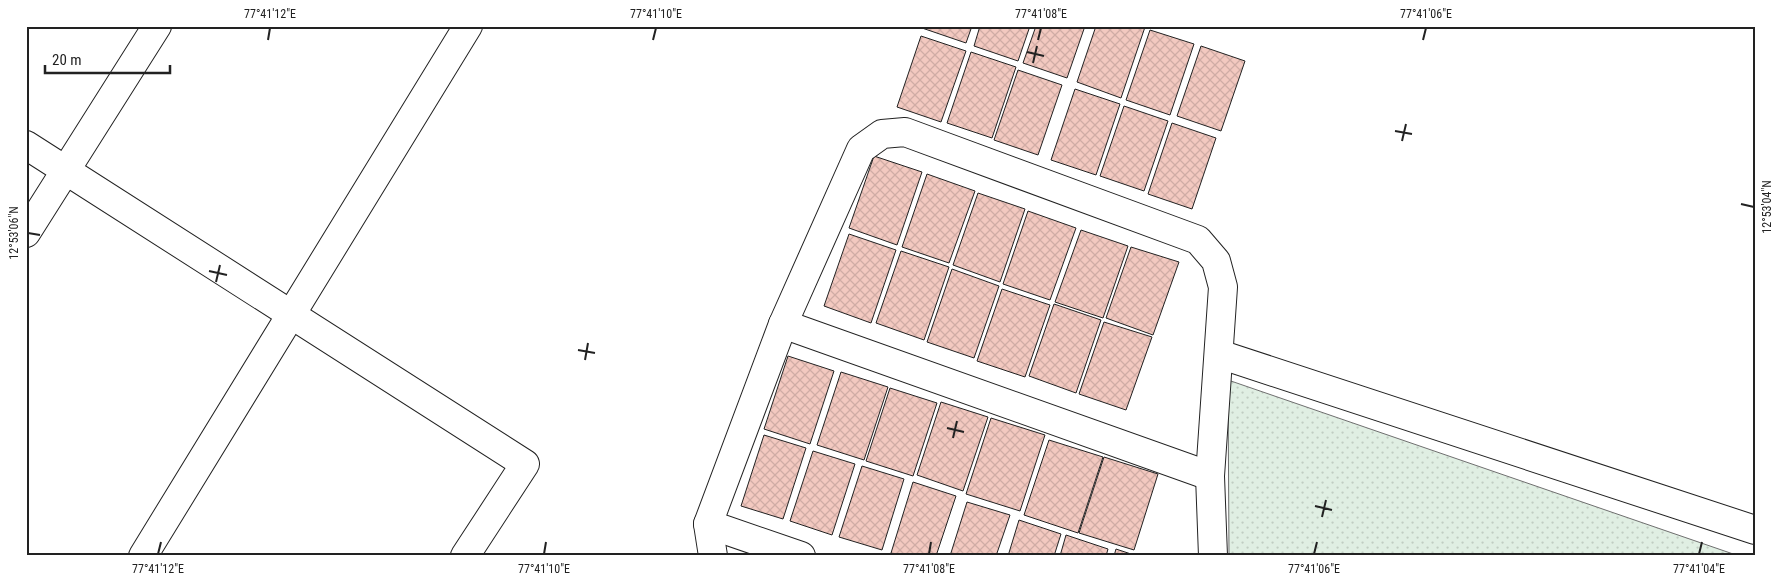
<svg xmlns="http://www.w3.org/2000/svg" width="1781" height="582" font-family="'Roboto Condensed',sans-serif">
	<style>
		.grass { fill: url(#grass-dots); stroke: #6f6f6f }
		.building { fill: url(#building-cross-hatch); stroke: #222 }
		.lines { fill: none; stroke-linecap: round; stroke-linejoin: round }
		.minor-casing { stroke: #222; stroke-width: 30 }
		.minor { stroke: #fff; stroke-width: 28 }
		.ticks { fill: none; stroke: #222; stroke-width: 2 }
		.neatline { fill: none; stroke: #222; stroke-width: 2 }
		.ticks-label { font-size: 12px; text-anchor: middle; fill: #222 }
	</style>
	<defs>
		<pattern id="grass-dots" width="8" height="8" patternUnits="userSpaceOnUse" patternTransform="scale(1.25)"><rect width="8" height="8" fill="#e0efe3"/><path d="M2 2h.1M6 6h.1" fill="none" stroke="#c0cdc2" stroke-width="1.8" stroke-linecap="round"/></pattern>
		<pattern id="building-cross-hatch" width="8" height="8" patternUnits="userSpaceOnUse" patternTransform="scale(1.25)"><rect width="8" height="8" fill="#f3c9c0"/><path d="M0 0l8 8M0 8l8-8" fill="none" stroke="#d0aca5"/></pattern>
	</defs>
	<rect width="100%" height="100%" fill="#fff"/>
	<path class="grass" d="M1228,380L1739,556H1229Z"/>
	<g class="building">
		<path d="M922,26H972L966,43L922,28Z"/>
		<path d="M980,26H1030L1018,61L974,46Z"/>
		<path d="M1036,26H1085L1067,78L1023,63Z"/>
		<path d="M1096,26L1145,27L1121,98L1077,82Z"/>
		<path d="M1150,30L1194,44L1170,115L1126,100Z"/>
		<path d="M921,36L966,51L941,122L897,107Z"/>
		<path d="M1201,46L1245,61L1221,131L1177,116Z"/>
		<path d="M971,52L1016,67L992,138L947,123Z"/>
		<path d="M1018,70L1062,85L1038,155L994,140Z"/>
		<path d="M1075,89L1120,104L1096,175L1051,160Z"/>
		<path d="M1124,106L1168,121L1144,191L1100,176Z"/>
		<path d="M1172,123L1216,138L1192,209L1148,194Z"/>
		<path d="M874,156L922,172L897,245L849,228Z"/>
		<path d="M927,174L975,191L949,263L902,247Z"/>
		<path d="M978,193L1025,209L1000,282L953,265Z"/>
		<path d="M1028,211L1076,228L1050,300L1003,284Z"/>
		<path d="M1081,230L1128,246L1103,318L1055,302Z"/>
		<path d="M849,234L896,250L871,323L824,306Z"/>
		<path d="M1131,247L1179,262L1153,335L1106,318Z"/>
		<path d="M901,251L949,267L924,340L876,323Z"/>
		<path d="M952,269L999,286L974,358L927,342Z"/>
		<path d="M1002,289L1050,305L1025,377L977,361Z"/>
		<path d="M1054,304L1101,320L1076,393L1029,376Z"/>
		<path d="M1104,322L1152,337L1126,410L1079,394Z"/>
		<path d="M788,356L834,371L810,444L764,429Z"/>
		<path d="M841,372L888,387L864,460L817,445Z"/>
		<path d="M890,388L937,403L913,476L866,461Z"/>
		<path d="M941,402L988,417L963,491L917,475Z"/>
		<path d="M991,418L1045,435L1020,511L966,494Z"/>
		<path d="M764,435L806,448L783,519L741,506Z"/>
		<path d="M1049,440L1103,457L1078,533L1024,515Z"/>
		<path d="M813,451L855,464L832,535L790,521Z"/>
		<path d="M1104,457L1158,474L1134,550L1079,533Z"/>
		<path d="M862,466L904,479L882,550L839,537Z"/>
		<path d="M913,482L956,496L936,556H899L891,553Z"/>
		<path d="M967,502L1010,515L996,556H950Z"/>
		<path d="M1019,520L1061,534L1054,556H1008Z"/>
		<path d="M1066,535L1108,549L1106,556H1060Z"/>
		<path d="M1116,549L1137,556H1114Z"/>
	</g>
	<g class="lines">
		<defs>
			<g id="minor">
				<path d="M26,145L525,464L465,556"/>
				<path d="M26,233L157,26"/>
				<path d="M783,324L1210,476"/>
				<path d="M1219,354L1755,530"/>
				<path d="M708,524L801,556"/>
				<path d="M143,556L468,26"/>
				<path d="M713,556L708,524L783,324L861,149L882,134L905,132L1198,240L1216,261L1223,287L1210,476L1213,556"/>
			</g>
		</defs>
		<use href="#minor" class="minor-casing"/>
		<use href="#minor" class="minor"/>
	</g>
	<path class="ticks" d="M268,40L270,28M653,40L656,28M1038,40L1041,28M1423,40L1426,28M1027,52L1044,56M1033,63L1037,46M1395,131L1412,134M1402,141L1406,124M1741,204L1754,207M28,233L40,235M209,271L227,275M216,282L220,265M578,350L595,353M585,360L588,343M947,428L964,432M953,438L957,421M1315,506L1332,510M1322,517L1326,500M158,554L161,542M544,554L546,542M929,554L931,542M1314,554L1317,542M1699,554L1702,542"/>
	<rect width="1781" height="582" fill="none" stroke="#ffffff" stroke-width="55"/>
	<path d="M45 65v8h125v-8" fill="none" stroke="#222222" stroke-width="2.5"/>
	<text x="52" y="65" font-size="15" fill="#222222" stroke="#ffffff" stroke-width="4" paint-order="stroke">20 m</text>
	<rect x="28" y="28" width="1726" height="526" class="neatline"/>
	<g class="ticks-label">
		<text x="270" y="18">77°41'12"E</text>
		<text x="656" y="18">77°41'10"E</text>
		<text x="1041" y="18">77°41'08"E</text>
		<text x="1426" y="18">77°41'06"E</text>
		<text transform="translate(1767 207) rotate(-90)" y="4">12°53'04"N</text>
		<text transform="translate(14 233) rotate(-90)" y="4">12°53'06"N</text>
		<text x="158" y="573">77°41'12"E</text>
		<text x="544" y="573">77°41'10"E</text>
		<text x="929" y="573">77°41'08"E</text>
		<text x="1314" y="573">77°41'06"E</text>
		<text x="1699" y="573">77°41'04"E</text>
	</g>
</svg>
